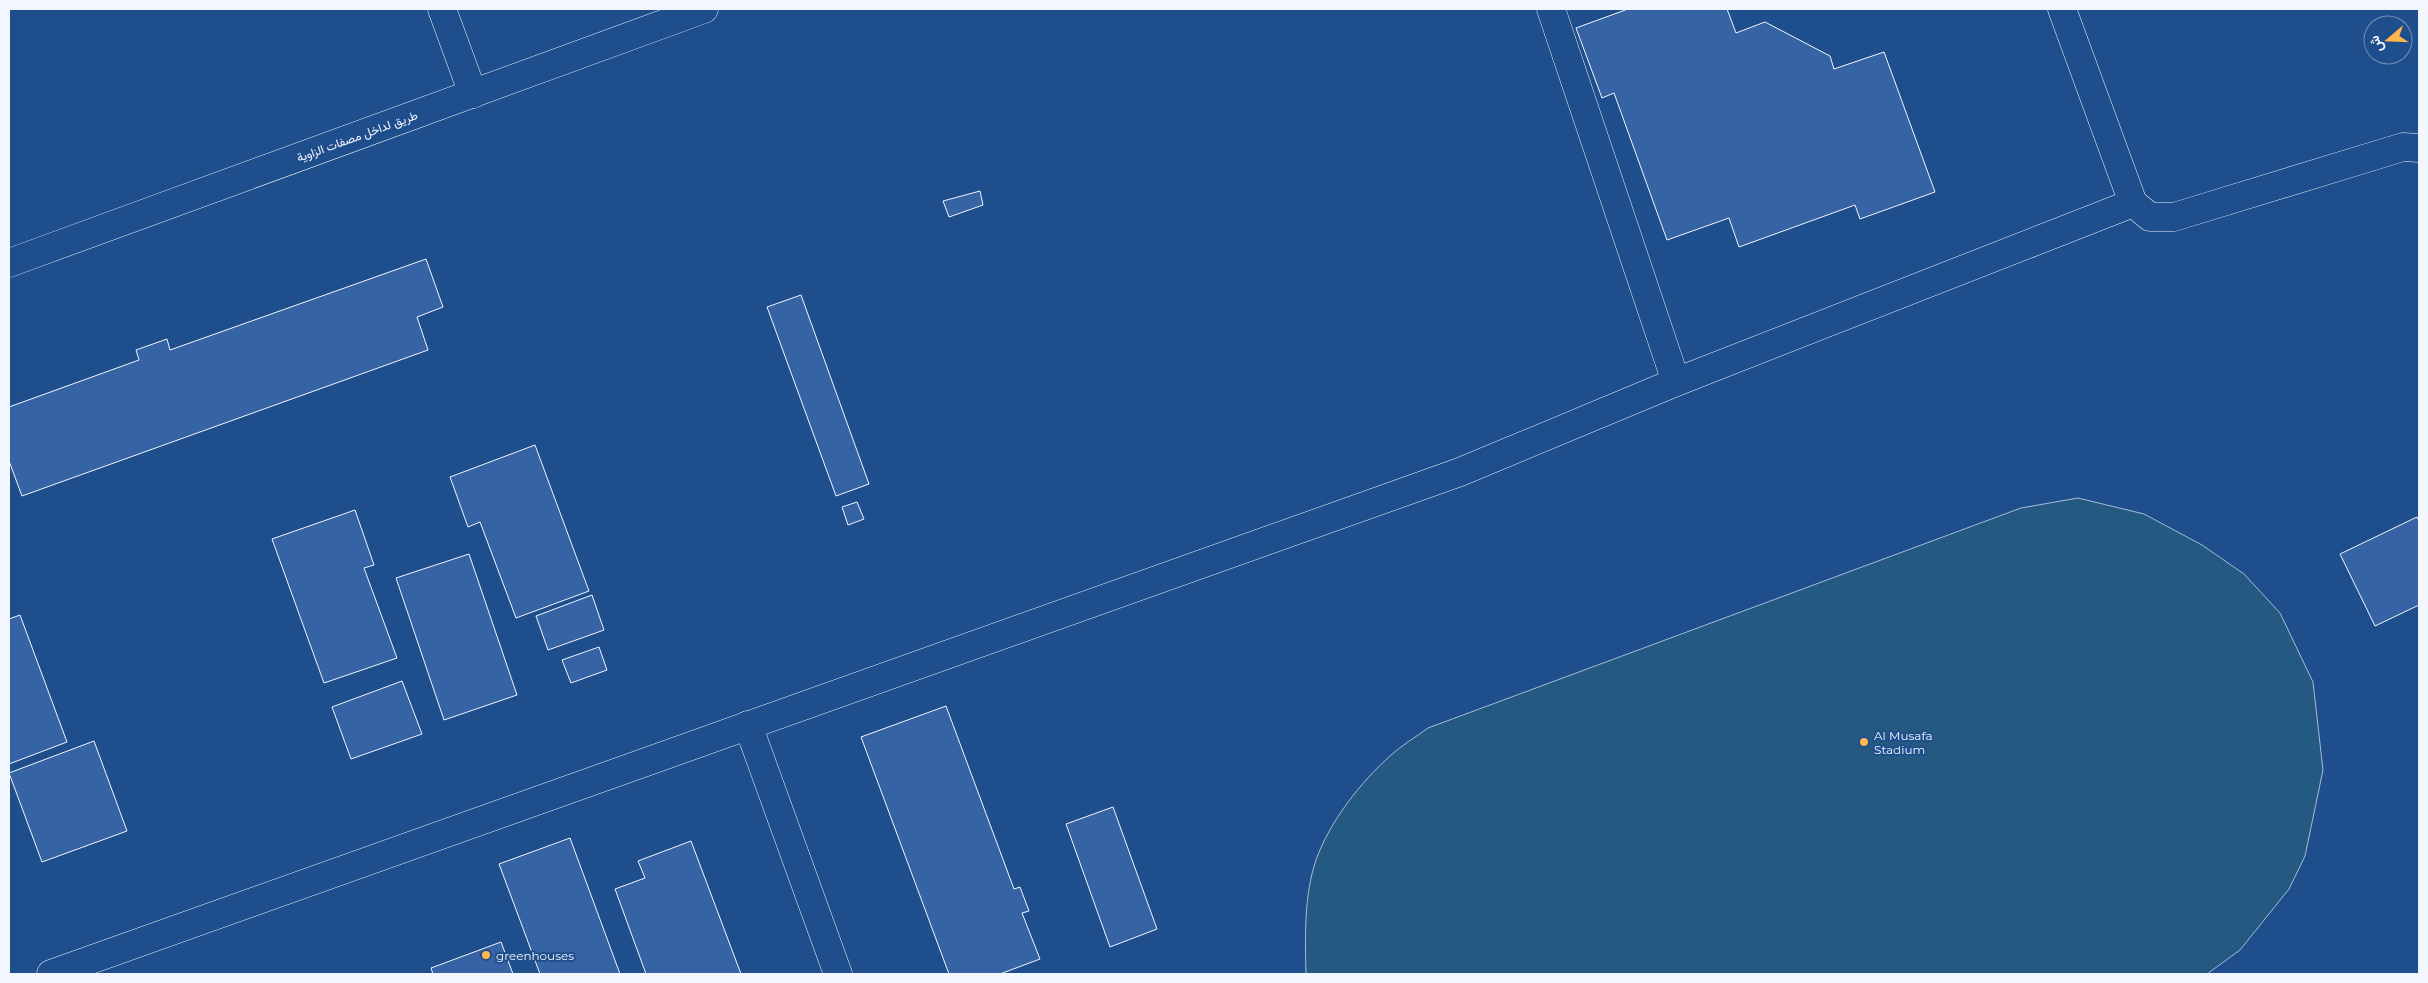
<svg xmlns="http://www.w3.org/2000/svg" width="2428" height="983" font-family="Montserrat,Vazirmatn,sans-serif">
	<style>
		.green { fill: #245a82; stroke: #a8bbd7 }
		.building { fill: #3563a3; stroke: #f2f6ff }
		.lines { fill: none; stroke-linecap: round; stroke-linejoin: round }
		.minor-casing { stroke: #f2f6ff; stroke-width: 29 }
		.minor { stroke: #1f4e8c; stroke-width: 28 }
		.poi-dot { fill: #ffb74d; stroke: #1f4e8c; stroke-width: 2 }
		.labels { text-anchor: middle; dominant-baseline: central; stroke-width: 4; stroke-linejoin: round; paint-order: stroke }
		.street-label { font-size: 12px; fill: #f2f6ff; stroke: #1f4e8c }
		.poi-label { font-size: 12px; fill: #f2f6ff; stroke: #1f4e8c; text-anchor: start }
	</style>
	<rect width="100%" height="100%" fill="#1f4e8c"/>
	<path class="green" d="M2078,498L2144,514L2202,545L2244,574L2280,613L2313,682L2323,770L2305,856L2289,889L2240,950L2207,974H1306C1305,938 1304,895 1316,860C1330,821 1360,783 1391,755C1402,745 1416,737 1428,728L2021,508Z"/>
	<g class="building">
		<path d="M1628,9H1727L1736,33L1765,22L1830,56L1834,69L1884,52L1935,192L1860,219L1855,205L1739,247L1729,218L1667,240L1614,93L1602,98L1576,28Z"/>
		<path d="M980,191L983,205L949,217L943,201Z"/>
		<path d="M426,259L443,307L417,317L428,350L22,496L9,461V407L139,360L136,350L167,339L170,350Z"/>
		<path d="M801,295L869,484L836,496L767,307Z"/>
		<path d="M535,445L589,591L516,618L480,522L468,527L450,477Z"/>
		<path d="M857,502L864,519L848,525L842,507Z"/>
		<path d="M355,510L374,565L364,568L397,658L324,683L272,539Z"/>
		<path d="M2417,517L2419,521V605L2375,626L2340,554Z"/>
		<path d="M469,554L517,695L444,720L396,578Z"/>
		<path d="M592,595L604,630L548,650L536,616Z"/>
		<path d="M20,615L67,742L9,764V619Z"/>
		<path d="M599,647L607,670L571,683L562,660Z"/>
		<path d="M402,681L422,734L351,759L332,707Z"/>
		<path d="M946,706L1014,889L1020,887L1029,911L1022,913L1040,959L1000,974H949L861,737Z"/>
		<path d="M94,741L127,831L42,862L9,773Z"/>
		<path d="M1113,807L1157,929L1110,947L1066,824Z"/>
		<path d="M570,838L620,974H540L499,864Z"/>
		<path d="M691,841L741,974H646L615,889L645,878L638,861Z"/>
		<path d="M501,942L513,974H433L431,968Z"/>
	</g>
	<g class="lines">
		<defs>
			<g id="minor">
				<path d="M442,9L473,94"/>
				<path d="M1551,9L1676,382"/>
				<path d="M2133,203L2150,217H2174L2403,147L2419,148"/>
				<path d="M9,263L704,9"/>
				<path d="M748,725L838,974"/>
				<path d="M51,974L1460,472L1676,382L2133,203L2062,9"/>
			</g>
		</defs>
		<use href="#minor" class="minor-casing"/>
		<use href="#minor" class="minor"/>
	</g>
	<g class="poi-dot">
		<circle cx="1864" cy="742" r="5"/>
		<circle cx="486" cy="955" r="5"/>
	</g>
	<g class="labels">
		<g class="street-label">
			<text transform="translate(357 136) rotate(-20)">طريق لداخل مصفات الزاوية</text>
		</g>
		<g class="poi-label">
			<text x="1874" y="735">Al Musafa<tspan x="1874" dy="14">Stadium</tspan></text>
			<text x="496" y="955">greenhouses</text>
		</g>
	</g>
	<rect width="2428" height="983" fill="none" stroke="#f2f6ff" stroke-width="20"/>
	<g transform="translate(2388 40) rotate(251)"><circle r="24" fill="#1f4e8c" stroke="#7391ba"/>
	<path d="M0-4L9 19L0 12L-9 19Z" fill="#ffb74d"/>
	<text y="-8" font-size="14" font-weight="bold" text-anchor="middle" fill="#f2f6ff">ش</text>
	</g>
</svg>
